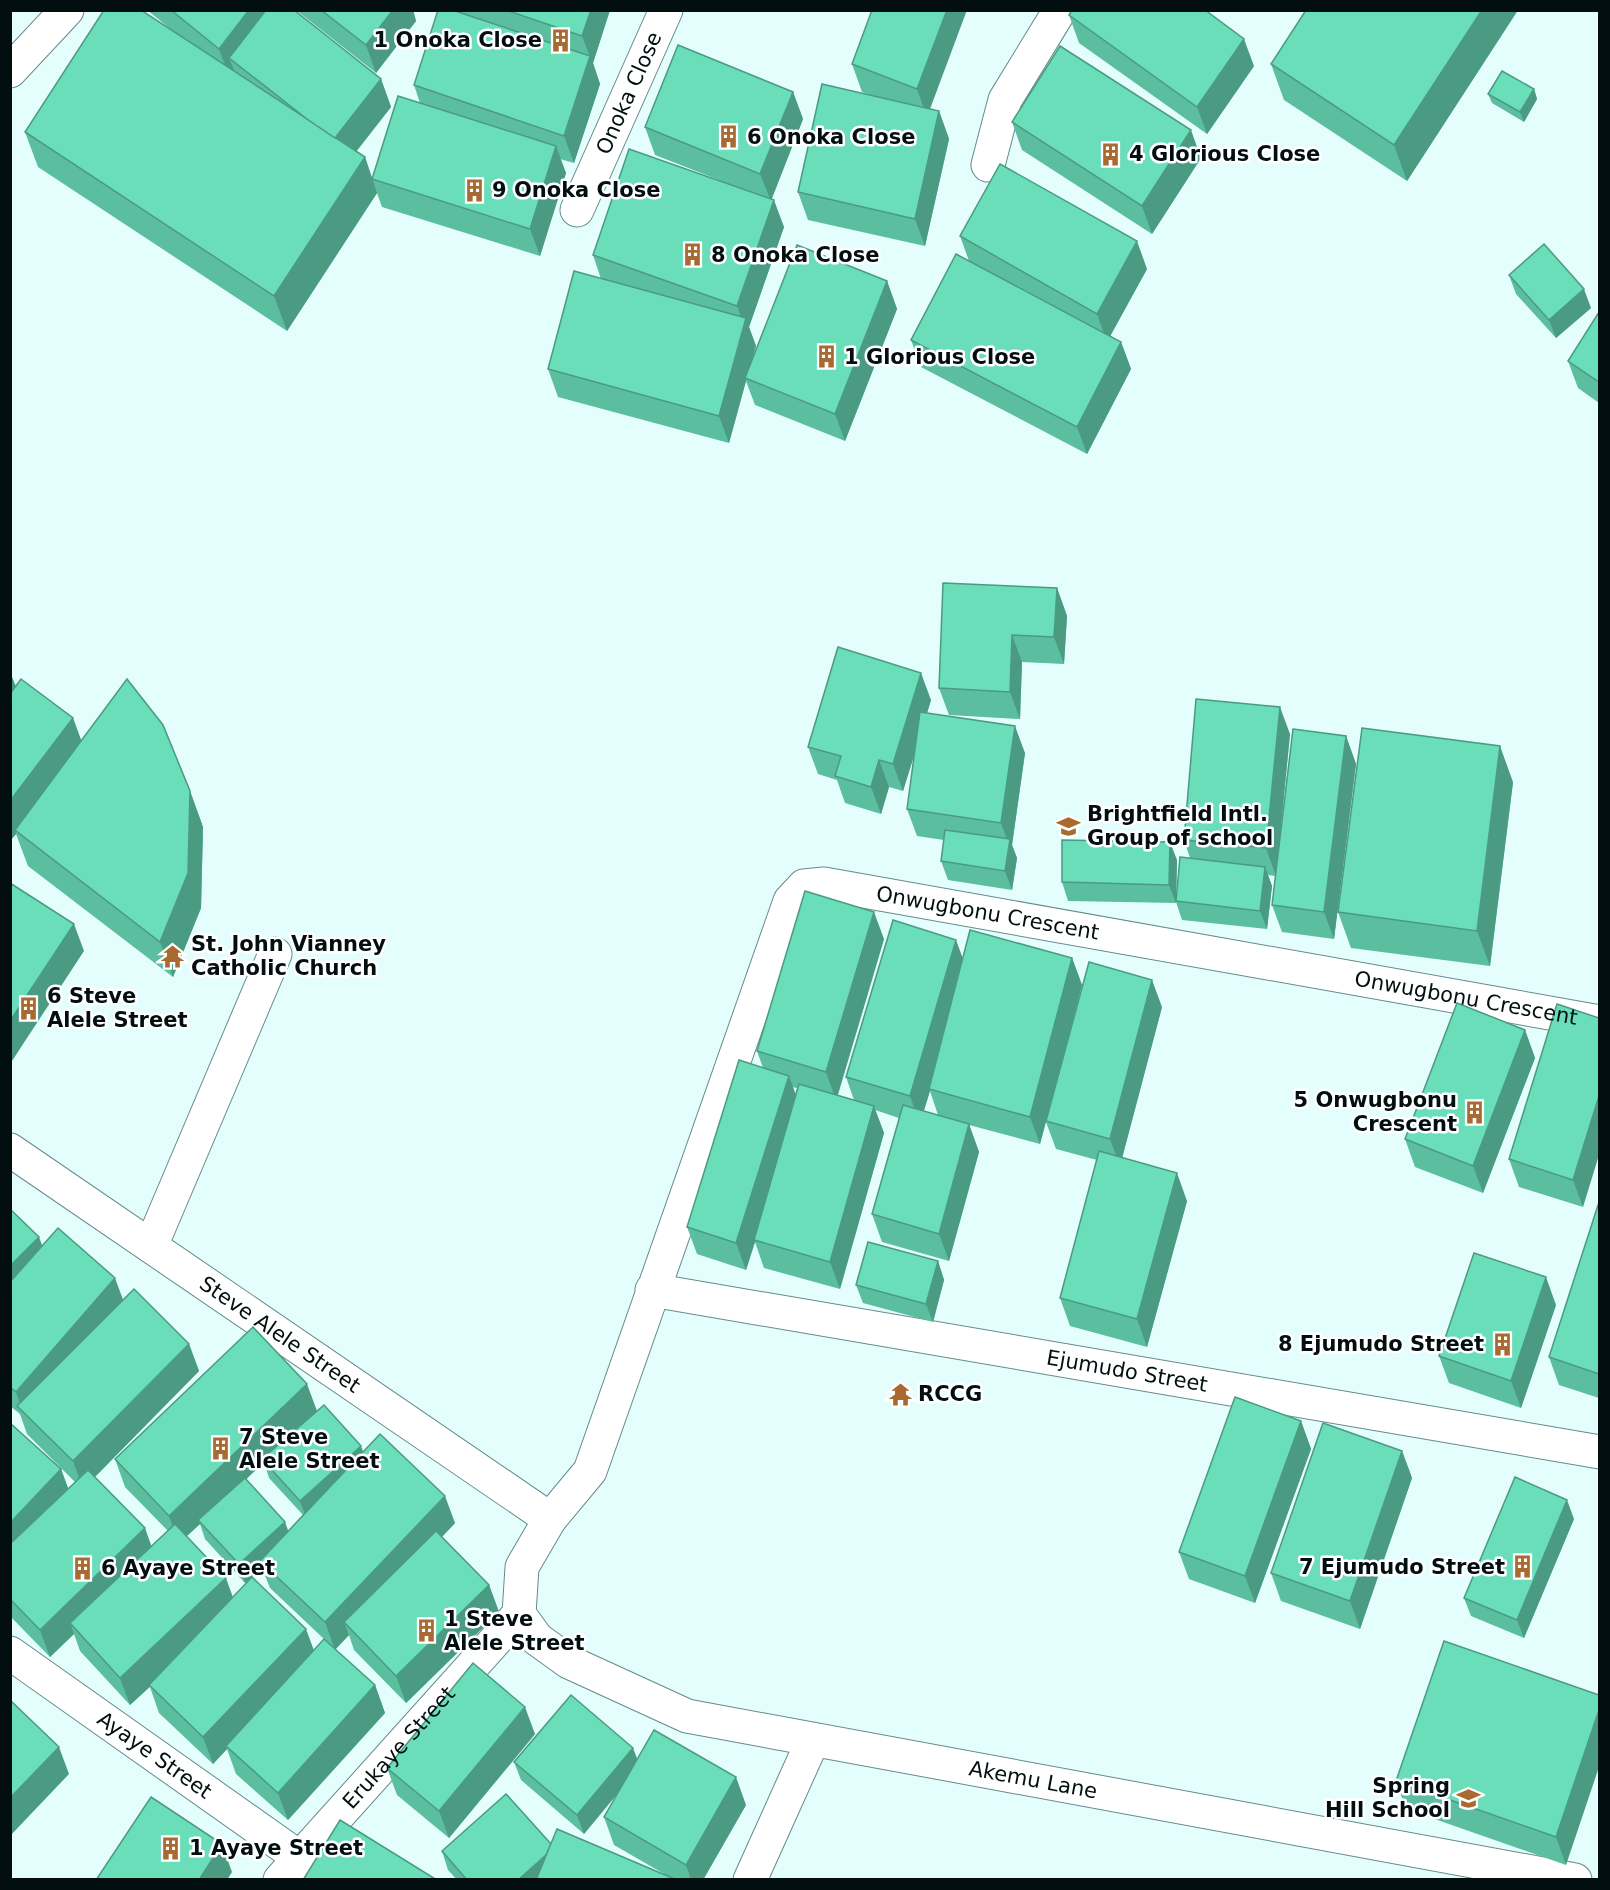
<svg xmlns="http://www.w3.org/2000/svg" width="1610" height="1890" font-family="'DejaVu Sans',sans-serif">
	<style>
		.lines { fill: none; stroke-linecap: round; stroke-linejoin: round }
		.street-casing { stroke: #658b8c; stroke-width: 35 }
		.street { stroke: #fff; stroke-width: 33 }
		.wall { fill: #5bbe9f; fill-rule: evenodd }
		.shaded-wall { fill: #4a9b82 }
		.building { fill: #6addb9; stroke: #4a9b82; stroke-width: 1.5 }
		.labels { text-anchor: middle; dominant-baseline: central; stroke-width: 5; stroke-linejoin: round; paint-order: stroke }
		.poi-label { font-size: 21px; font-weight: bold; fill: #020e0f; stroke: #fff; text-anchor: start }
		.street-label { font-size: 21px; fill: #020e0f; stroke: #fff }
	</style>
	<rect width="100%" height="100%" fill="#e4fdfd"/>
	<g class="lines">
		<defs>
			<g id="street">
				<path d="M10,71L67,10"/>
				<path d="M988,165L1005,100L1060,10"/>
				<path id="s1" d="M577,210L666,10"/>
				<path id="s2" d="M10,1150L550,1519"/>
				<path d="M151,1246L275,954"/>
				<path id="s3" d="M652,1290L1600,1452"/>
				<path id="s4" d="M519,1614L522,1567L550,1519L590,1471L790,901L804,886L824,884L1600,1022"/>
				<path id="s5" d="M519,1614L537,1639L569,1662L687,1716L1575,1880"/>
				<path id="s6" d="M10,1653L300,1858"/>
				<path id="s7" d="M280,1880L519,1614"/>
				<path d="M750,1880L813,1740"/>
			</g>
		</defs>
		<use href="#street" class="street-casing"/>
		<use href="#street" class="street"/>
	</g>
	<g class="wall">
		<path d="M147,10H294L381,79L391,107L356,152L365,157L372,178L420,103L414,85L438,10H610L593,63L600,84L574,163L560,159L566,173L540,256L382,207L377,193L287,331L38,167L25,132L173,31Z"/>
		<path d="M296,10H413L416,21L376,73Z"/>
		<path d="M872,10L930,109L939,111L949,139L925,246L808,220L798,192L873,96L862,92L852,64Z"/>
		<path d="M1306,10H1518L1407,181L1284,100L1271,64Z"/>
		<path d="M1069,15L1254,66L1207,134L1079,43Z"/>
		<path d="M1534,89L1537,99L1524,122L1492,103L1488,94Z"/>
		<path d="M793,92L803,119L771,199L784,227L749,327L756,346L752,359L887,281L897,309L845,441L755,405L746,381L729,443L558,397L548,369L601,279L593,255L719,180L655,155L645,127Z"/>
		<path d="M1012,122L1201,158L1152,234L1022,150Z"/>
		<path d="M960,236L1147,269L1110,336L1121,342L1131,369L1087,454L921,367L911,340L969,261Z"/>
		<path d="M1509,275L1591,308L1556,338L1516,294Z"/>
		<path d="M1599,312V403L1578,388L1568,361Z"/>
		<path d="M1057,588L1067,616L1064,664L1022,662L1020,719L949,715L939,688Z"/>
		<path d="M10,672L16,687L73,718L81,741L190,791L203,827L201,908L173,977L28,866L16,834L10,841Z"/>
		<path d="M931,700L927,713L1025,753L1012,845L1017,858L1012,890L948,880L941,861L944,840L917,836L907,809L914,756L903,791L889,787L881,814L845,803L837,780L818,774L808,747Z"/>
		<path d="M1290,734L1280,837L1346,736L1356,764L1334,939L1282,932L1272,905L1275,876L1268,875L1272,886L1267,929L1182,920L1176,902V903L1068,901L1062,882L1177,860L1176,896L1190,858L1184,840Z"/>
		<path d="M1513,782L1490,966L1351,948L1338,912Z"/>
		<path d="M884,939L838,1095L854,1100L846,1077L963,958H1072L1082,985L1061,1066L1162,1007L1122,1158L1187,1201L1147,1347L1070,1326L1060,1298L1097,1160L1056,1149L1046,1122L1040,1144L969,1125L979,1152L949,1261L882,1242L872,1214L899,1118L875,1110L884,1133L840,1289L764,1268L755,1242L746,1270L697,1254L687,1227L763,1068L757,1051ZM792,1087L797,1088L795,1095ZM930,1091L938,1115L923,1111Z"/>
		<path d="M1557,1004L1583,1207L1519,1187L1509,1159Z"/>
		<path d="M1525,1030L1535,1058L1483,1193L1415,1167L1405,1139Z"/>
		<path d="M1599,1202V1398L1559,1385L1549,1357Z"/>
		<path d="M10,1209L42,1246L189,1344L199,1371L95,1477L151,1547L168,1531L125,1487L115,1459L317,1411L363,1452L455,1523L442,1537L489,1585L499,1612L406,1703L354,1650L349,1635L335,1649L375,1685L385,1713L288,1820L236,1774L227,1749L213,1764L159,1713L150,1687L130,1705L80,1651L74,1634L50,1657L10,1616V1423L61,1469L68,1489L75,1482L27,1434L20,1414L10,1406ZM264,1462L269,1478L303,1515L288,1531L246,1479ZM200,1524L205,1539L245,1583L262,1568L270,1588L324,1639L314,1650L233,1598L186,1537Z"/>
		<path d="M938,1261L944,1280L933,1322L863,1303L856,1285Z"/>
		<path d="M1556,1305L1521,1408L1449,1383L1439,1356Z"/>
		<path d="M1301,1421L1311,1449L1255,1603L1189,1579L1179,1552Z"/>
		<path d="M1402,1451L1412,1478L1360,1629L1281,1601L1271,1573Z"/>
		<path d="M1574,1519L1524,1638L1471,1616L1464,1598Z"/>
		<path d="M1599,1695L1566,1865L1406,1809L1396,1781Z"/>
		<path d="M535,1734L449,1838L397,1795L387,1768Z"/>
		<path d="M638,1759L746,1805L703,1880H457L448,1870L442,1851L551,1844L666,1875L614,1845L604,1817L618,1793L584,1834L521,1780L514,1762Z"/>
	</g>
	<g class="shaded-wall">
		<path d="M249,10H274L229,58L234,70L229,76L219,49Z"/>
		<path d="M393,10H413L416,21L376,73L366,45Z"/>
		<path d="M591,10H610L593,63L600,84L574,163L564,136L590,57L582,36Z"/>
		<path d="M947,10H967L927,117L917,89Z"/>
		<path d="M1482,10H1518L1407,181L1394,145Z"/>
		<path d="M1244,39L1254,66L1207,134L1197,107Z"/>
		<path d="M381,79L391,107L343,168L333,140Z"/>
		<path d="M1534,89L1537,99L1524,122L1520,112Z"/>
		<path d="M793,92L803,119L771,201L760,174Z"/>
		<path d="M939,111L949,139L925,246L915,219Z"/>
		<path d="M1191,130L1201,158L1152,234L1142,206Z"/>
		<path d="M556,146L566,173L540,256L530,229Z"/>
		<path d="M365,157L377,193L287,331L274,296Z"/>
		<path d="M774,200L784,227L749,327L756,346L747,378H745L746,381L729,443L719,416L744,326L737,306Z"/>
		<path d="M1137,241L1147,269L1107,342L1097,314Z"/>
		<path d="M887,281L897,309L845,441L835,414Z"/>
		<path d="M1584,289L1591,308L1556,338L1549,320Z"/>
		<path d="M1121,342L1131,369L1087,454L1077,427Z"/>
		<path d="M1057,588L1067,616L1064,664L1054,637Z"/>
		<path d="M1012,635L1022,662L1020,719L1010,692Z"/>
		<path d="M10,672L18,692L10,701Z"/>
		<path d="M921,673L931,700L903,791L893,764Z"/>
		<path d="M1280,707L1290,734L1276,876L1266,848Z"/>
		<path d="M73,718L83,745L15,830L16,834L10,841V801Z"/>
		<path d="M1015,726L1025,753L1012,845L1017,858L1012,890L1005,871L1009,845L1001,823Z"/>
		<path d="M1346,736L1356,764L1334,939L1324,912Z"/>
		<path d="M1500,746L1513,782L1490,966L1477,931Z"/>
		<path d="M879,760L889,787L881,814L871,787Z"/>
		<path d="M190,791L203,827L201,908L173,977L160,942Z"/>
		<path d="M1170,842L1177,860L1176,903L1169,885Z"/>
		<path d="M1265,867L1272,886L1267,929L1260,911Z"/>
		<path d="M874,912L884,939L836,1100L826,1072Z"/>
		<path d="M74,924L84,951L10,1064V1021Z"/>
		<path d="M956,940L966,967L929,1089L930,1091L920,1124L910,1096Z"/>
		<path d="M1072,958L1082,985L1040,1144L1030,1117Z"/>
		<path d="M1152,980L1162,1007L1120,1166L1110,1139Z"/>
		<path d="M1525,1030L1535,1058L1483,1193L1473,1166Z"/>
		<path d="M789,1076L799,1103L746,1270L736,1243Z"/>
		<path d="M1599,1096V1155L1583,1207L1573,1180Z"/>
		<path d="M874,1106L884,1133L840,1289L830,1262Z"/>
		<path d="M969,1124L979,1152L949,1261L939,1234Z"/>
		<path d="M1177,1173L1187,1201L1147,1347L1137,1319Z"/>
		<path d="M39,1237L49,1264L10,1304V1266Z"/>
		<path d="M938,1261L944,1280L933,1322L926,1304Z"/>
		<path d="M1546,1277L1556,1305L1521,1408L1511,1381Z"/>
		<path d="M115,1278L125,1305L23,1412L16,1392Z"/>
		<path d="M189,1344L199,1371L83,1489L73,1461Z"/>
		<path d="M307,1384L317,1411L262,1459L264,1462L201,1523L198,1520L200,1524L179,1543L169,1516Z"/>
		<path d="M1301,1421L1311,1449L1255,1603L1245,1576Z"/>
		<path d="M361,1446L368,1465L307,1520L300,1501Z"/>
		<path d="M1402,1451L1412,1478L1360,1629L1350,1601Z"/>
		<path d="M61,1469L71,1496L10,1561V1523Z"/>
		<path d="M445,1496L455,1523L353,1631L344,1622L349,1635L335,1650L325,1622Z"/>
		<path d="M1567,1500L1574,1519L1524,1638L1517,1620Z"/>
		<path d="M285,1522L292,1541L260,1561L262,1568L245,1583L239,1564Z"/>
		<path d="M145,1528L155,1556L70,1623L74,1634L50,1657L40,1630Z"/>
		<path d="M226,1578L236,1606L130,1705L120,1678Z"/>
		<path d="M489,1585L499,1612L406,1703L396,1676Z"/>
		<path d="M306,1629L316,1656L226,1746L227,1749L213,1764L203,1737Z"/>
		<path d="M375,1685L385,1713L288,1820L278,1793Z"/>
		<path d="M525,1707L535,1734L449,1838L439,1811Z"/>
		<path d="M1599,1710V1767L1566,1865L1556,1837Z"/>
		<path d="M59,1747L69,1774L10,1836V1798Z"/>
		<path d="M633,1748L640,1766L584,1834L577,1815Z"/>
		<path d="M736,1777L746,1805L703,1880H691L686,1865Z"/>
		<path d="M222,1844L232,1872L227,1880H199Z"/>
		<path d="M554,1848L546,1880H518Z"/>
	</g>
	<g class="building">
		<path d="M104,10H141L365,157L274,296L25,132Z"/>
		<path d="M171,10H249L219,49Z"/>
		<path d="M266,10H294L381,79L335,138L307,119L229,58Z"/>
		<path d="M321,10H393L366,45Z"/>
		<path d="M438,10H452L590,56L564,136L414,85Z"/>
		<path d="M506,10H591L582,36Z"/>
		<path d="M872,10H947L917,89L852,64Z"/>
		<path d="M1072,10H1205L1244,39L1197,107L1069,15Z"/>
		<path d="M1306,10H1482L1394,145L1271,64Z"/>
		<path d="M678,45L793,92L760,174L645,127Z"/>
		<path d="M1060,46L1191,130L1142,206L1012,122Z"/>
		<path d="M1502,71L1534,89L1520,112L1488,94Z"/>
		<path d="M822,84L939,111L915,219L798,192Z"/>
		<path d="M398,96L556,146L530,229L372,179Z"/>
		<path d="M629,149L774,200L737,306L593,255Z"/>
		<path d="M1000,164L1137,241L1097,314L960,236Z"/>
		<path d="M1544,244L1584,289L1549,320L1509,275Z"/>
		<path d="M797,245L887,281L835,414L745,378Z"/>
		<path d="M956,254L1121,342L1077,427L911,340Z"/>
		<path d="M574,271L746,318L719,416L548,369Z"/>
		<path d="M1599,312V382L1568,361Z"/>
		<path d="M943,583L1057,588L1054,637L1012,635L1010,692L939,688Z"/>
		<path d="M838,647L921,673L893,764L879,760L871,787L835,776L841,756L808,747Z"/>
		<path d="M21,679L73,718L10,801V694Z"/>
		<path d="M127,679L163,725L190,791L188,873L160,942L15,830Z"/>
		<path d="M1196,699L1280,707L1266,848L1184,840Z"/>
		<path d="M920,712L1015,726L1001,823L907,809Z"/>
		<path d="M1362,728L1500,746L1477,931L1338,912Z"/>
		<path d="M1293,729L1346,736L1324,912L1272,905Z"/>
		<path d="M945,830L1010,839L1005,871L941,861Z"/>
		<path d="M1062,840L1170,842L1169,885L1062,882Z"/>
		<path d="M1180,857L1265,867L1260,911L1176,901Z"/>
		<path d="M10,883L74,924L10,1021Z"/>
		<path d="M805,891L874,912L826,1072L757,1051Z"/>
		<path d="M893,920L956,940L910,1096L846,1077Z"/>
		<path d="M970,930L1072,958L1030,1117L929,1089Z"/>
		<path d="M1089,962L1152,980L1110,1139L1046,1121Z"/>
		<path d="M1457,1003L1525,1030L1473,1166L1405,1139Z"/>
		<path d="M1557,1004L1599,1018V1096L1573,1180L1509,1159Z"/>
		<path d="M739,1060L789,1076L736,1243L687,1227Z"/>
		<path d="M799,1084L874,1106L830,1262L754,1240Z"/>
		<path d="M903,1105L969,1124L939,1234L872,1214Z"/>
		<path d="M1099,1151L1177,1173L1137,1319L1060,1298Z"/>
		<path d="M1599,1202V1374L1549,1357Z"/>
		<path d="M10,1209L39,1237L10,1266Z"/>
		<path d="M58,1228L115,1278L16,1392L10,1387V1282Z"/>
		<path d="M868,1242L938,1261L926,1304L856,1285Z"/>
		<path d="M1474,1253L1546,1277L1511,1381L1439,1356Z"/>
		<path d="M134,1289L189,1344L73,1461L17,1406Z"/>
		<path d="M253,1327L307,1384L169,1516L115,1459Z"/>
		<path d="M1235,1397L1301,1421L1245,1576L1179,1552Z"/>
		<path d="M324,1405L361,1446L300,1501L262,1459Z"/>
		<path d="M10,1423L61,1469L10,1523Z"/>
		<path d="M1323,1423L1402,1451L1350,1601L1271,1573Z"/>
		<path d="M380,1434L445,1496L325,1622L260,1561Z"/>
		<path d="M88,1470L145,1528L40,1630L10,1599V1544Z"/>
		<path d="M1515,1477L1567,1500L1517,1620L1464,1598Z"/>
		<path d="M245,1478L285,1522L239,1564L198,1520Z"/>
		<path d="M175,1524L226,1578L120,1678L70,1623Z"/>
		<path d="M436,1531L489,1585L396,1676L344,1622Z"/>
		<path d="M252,1577L306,1629L203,1737L149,1685Z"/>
		<path d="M324,1639L375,1685L278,1793L226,1746Z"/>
		<path d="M1444,1641L1599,1695V1710L1556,1837L1396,1781Z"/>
		<path d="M473,1663L525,1707L439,1811L387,1768Z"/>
		<path d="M571,1695L633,1748L577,1815L514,1762Z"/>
		<path d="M10,1700L59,1747L10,1798Z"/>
		<path d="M654,1730L736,1777L686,1865L604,1817Z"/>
		<path d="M506,1794L551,1844L546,1855L518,1880H467L442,1851Z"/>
		<path d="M151,1797L222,1844L199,1880H96Z"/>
		<path d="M340,1820L437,1880H303Z"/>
		<path d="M557,1829L677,1880H536Z"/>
	</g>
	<defs>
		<symbol id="building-bare" viewBox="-9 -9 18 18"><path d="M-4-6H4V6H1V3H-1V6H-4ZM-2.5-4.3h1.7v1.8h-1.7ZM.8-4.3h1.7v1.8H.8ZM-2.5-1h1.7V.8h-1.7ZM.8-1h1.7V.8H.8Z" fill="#a86a30" stroke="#fff" stroke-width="2.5" paint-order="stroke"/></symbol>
		<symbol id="school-bare" viewBox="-9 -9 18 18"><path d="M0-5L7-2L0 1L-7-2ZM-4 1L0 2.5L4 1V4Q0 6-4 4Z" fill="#a86a30" stroke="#fff" stroke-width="2.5" paint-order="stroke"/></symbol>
		<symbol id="temple-bare" viewBox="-9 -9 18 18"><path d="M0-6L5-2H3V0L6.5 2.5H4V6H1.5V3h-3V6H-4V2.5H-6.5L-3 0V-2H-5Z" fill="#a86a30" stroke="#fff" stroke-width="2.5" paint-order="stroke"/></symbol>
	</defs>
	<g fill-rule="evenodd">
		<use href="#building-bare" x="544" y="24" width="33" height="33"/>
		<use href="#building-bare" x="712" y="120" width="33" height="33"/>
		<use href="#building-bare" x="1094" y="138" width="33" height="33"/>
		<use href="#building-bare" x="458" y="174" width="33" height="33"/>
		<use href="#building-bare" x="676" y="238" width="33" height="33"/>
		<use href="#building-bare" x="810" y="340" width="33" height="33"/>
		<use href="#school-bare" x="1052" y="810" width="33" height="33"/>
		<use href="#temple-bare" x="156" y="940" width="33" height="33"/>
		<use href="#building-bare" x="12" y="992" width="33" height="33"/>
		<use href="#building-bare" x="1458" y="1096" width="33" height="33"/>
		<use href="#building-bare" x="1486" y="1328" width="33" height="33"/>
		<use href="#temple-bare" x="884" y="1378" width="33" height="33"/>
		<use href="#building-bare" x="204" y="1432" width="33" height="33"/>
		<use href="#building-bare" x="1506" y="1550" width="33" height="33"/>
		<use href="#building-bare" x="66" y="1552" width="33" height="33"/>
		<use href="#building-bare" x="410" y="1614" width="33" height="33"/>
		<use href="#school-bare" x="1452" y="1782" width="33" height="33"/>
		<use href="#building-bare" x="154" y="1832" width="33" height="33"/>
	</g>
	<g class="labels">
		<g class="poi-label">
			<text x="542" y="40" text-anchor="end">1 Onoka Close</text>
			<text x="747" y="137">6 Onoka Close</text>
			<text x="1129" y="154">4 Glorious Close</text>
			<text x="492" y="190">9 Onoka Close</text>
			<text x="711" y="255">8 Onoka Close</text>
			<text x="844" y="357">1 Glorious Close</text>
			<text x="1087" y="814">Brightfield Intl.<tspan x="1087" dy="24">Group of school</tspan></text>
			<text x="191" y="944">St. John Vianney<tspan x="191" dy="24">Catholic Church</tspan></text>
			<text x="47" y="996">6 Steve<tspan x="47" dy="24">Alele Street</tspan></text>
			<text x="1457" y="1100" text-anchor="end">5 Onwugbonu<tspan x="1457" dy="24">Crescent</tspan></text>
			<text x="1484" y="1344" text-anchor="end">8 Ejumudo Street</text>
			<text x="918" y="1394">RCCG</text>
			<text x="239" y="1437">7 Steve<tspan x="239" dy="24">Alele Street</tspan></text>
			<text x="1505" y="1567" text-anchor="end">7 Ejumudo Street</text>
			<text x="101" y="1568">6 Ayaye Street</text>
			<text x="444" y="1619">1 Steve<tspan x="444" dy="24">Alele Street</tspan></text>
			<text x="1450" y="1786" text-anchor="end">Spring<tspan x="1450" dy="24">Hill School</tspan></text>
			<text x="189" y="1848">1 Ayaye Street</text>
		</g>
		<g class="street-label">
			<text stroke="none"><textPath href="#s1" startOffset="128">Onoka Close</textPath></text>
			<text stroke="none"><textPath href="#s4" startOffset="976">Onwugbonu Crescent</textPath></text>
			<text stroke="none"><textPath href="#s4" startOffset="1462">Onwugbonu Crescent</textPath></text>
			<text stroke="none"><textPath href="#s2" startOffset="327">Steve Alele Street</textPath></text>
			<text stroke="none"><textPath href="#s3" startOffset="482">Ejumudo Street</textPath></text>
			<text stroke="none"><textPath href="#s7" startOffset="178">Erukaye Street</textPath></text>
			<text stroke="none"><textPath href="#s6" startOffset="177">Ayaye Street</textPath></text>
			<text stroke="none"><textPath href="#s5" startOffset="552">Akemu Lane</textPath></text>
		</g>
	</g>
	<rect width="1610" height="1890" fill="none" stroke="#020e0f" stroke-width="24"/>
</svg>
